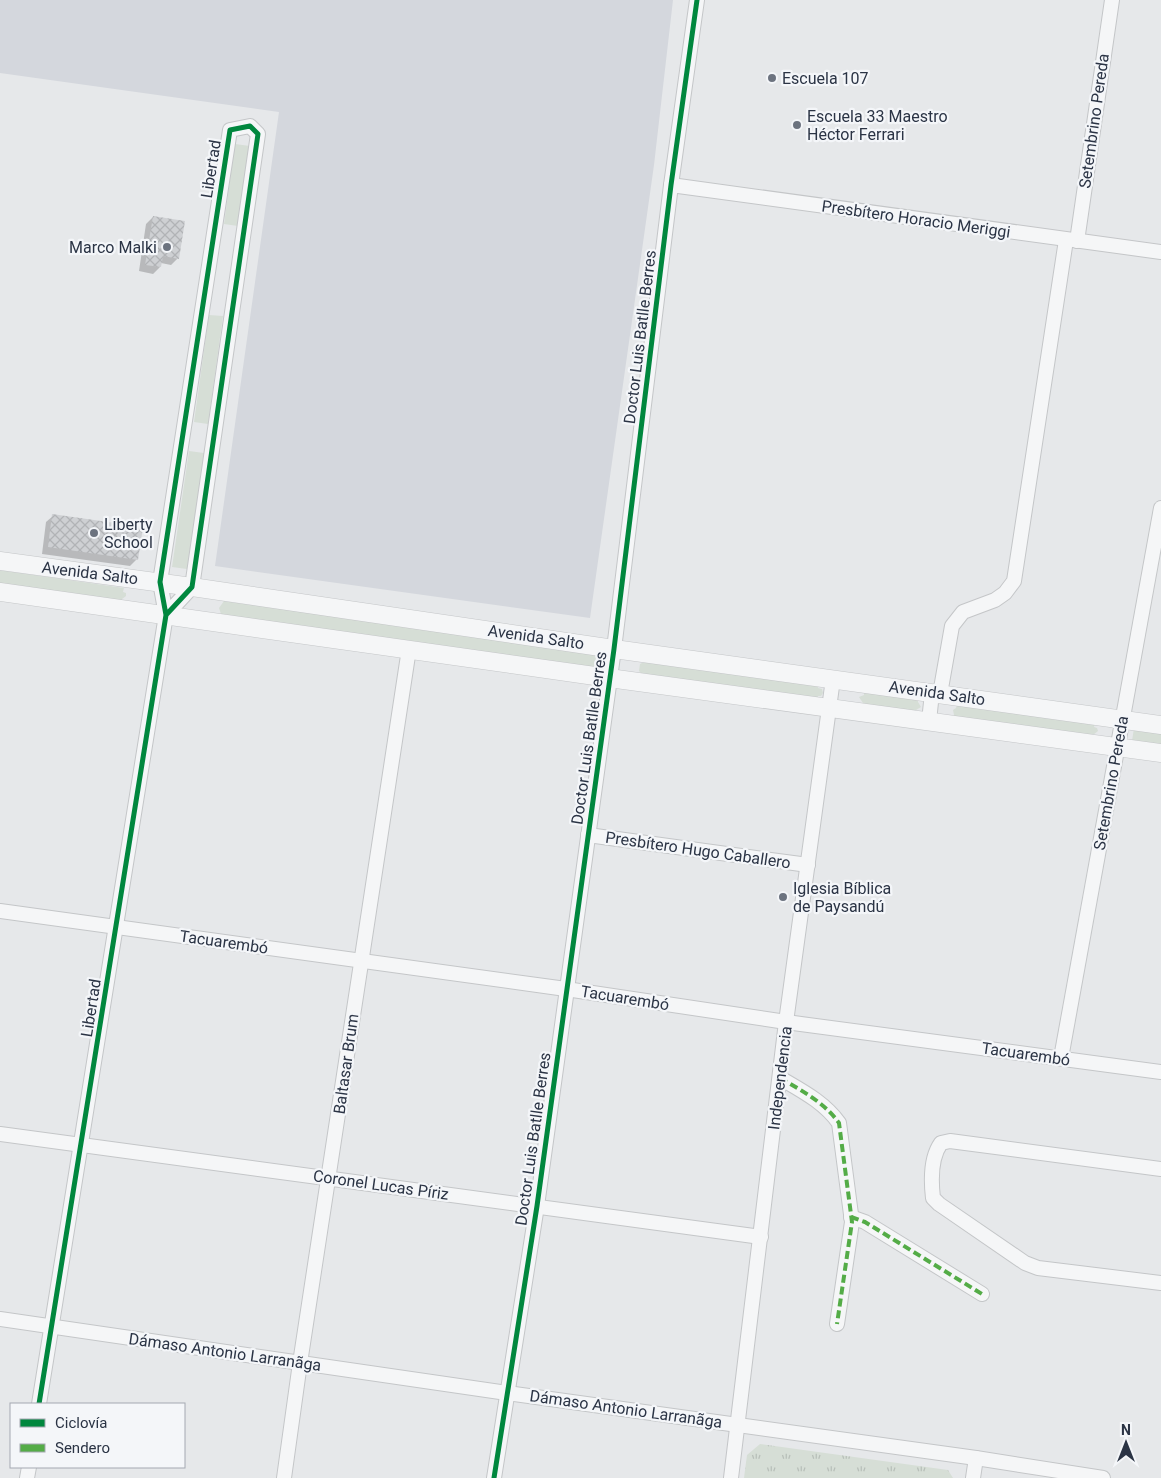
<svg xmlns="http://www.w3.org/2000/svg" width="1161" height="1478" font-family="Roboto,sans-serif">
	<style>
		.built { fill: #d4d7dd }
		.grass { fill: #d6ded6 }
		.park { fill: url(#park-tufts) }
		.shadow { fill: #0003 }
		.building { fill: url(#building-cross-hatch) }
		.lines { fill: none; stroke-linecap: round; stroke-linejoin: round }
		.minor-casing { stroke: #c4c6c8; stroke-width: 16 }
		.tertiary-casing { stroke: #c4c6c8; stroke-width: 19 }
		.minor { stroke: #f5f6f7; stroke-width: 14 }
		.tertiary { stroke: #f5f6f7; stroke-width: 18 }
		.quiet { stroke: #54ac47; stroke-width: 4; stroke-dasharray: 8 4; stroke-linecap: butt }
		.cycleway-casing { stroke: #f4f6f9; stroke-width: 8 }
		.cycleway { stroke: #00873e; stroke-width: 5 }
		.poi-dot { fill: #6c737f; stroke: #f4f6f9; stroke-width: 2 }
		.labels { text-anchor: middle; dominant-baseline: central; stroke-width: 4.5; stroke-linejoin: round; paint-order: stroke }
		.poi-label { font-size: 16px; fill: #2b3445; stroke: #f4f6f9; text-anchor: start }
		.street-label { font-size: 16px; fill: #2b3445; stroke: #f4f6f9 }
	</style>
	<defs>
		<pattern id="park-tufts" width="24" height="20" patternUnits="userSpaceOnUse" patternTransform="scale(1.25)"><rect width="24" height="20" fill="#d6ded6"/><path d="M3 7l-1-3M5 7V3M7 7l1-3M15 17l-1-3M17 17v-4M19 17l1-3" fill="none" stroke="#b8bfb9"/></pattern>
		<pattern id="building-cross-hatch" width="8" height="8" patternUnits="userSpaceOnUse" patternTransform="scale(1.25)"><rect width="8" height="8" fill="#ced0d3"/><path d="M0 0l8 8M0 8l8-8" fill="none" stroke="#b1b3b6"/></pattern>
	</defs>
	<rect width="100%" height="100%" fill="#e6e8ea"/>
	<path class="built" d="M0,0H673L654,165L590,618L215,566L279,112L0,73Z"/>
	<g class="grass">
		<path d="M235,144L250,146L238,226L224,224Z"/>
		<path d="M209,315L223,316L208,424L194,422Z"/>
		<path d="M189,451L204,453L187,569L172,567Z"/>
		<path d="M0,570L124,588L123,592L126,593V596L122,599L121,602L0,585Z"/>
		<path d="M224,601L595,653L599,658L598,665L593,669L222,617L219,608Z"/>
		<path d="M646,661L819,685L818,688L822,689L823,693L821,696H818L817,700L644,676L639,671L640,664Z"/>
		<path d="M864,691L918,699V702L921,707L916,710V714L863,706V703L859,697L864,695Z"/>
		<path d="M957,705L1095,723L1094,727L1097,728L1098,731L1093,735V738L955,720L953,710L956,708Z"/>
		<path d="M1134,728L1161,732V745L1132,741Z"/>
	</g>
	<path class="park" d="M760,1444L948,1470L953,1478H744L747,1455Z"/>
	<g class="shadow">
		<path d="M153,217L178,258L171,265L161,263L160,267L153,274L139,271L146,224Z"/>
		<path d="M53,516L137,559L130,566L42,554L46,522Z"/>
	</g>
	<g class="building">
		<path d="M153,216L185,221L179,259L163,256L161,267L145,265Z"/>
		<path d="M52,514L143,527L138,560L48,547Z"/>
	</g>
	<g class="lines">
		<defs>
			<g id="minor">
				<path d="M671,185L1161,252"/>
				<path d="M1077,241L1112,0"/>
				<path d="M940,694L952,626L963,612L995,600L1005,593L1014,581L1066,240"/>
				<path d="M929,721L932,693"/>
				<path d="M588,835L808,865"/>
				<path d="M0,911L566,989L786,1022L1161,1072"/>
				<path d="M1061,1058L1161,508"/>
				<path d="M780,1078C802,1091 824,1102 839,1123L852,1222L837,1324"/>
				<path d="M0,1134L761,1237"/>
				<path d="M1161,1169L950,1141L941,1143C931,1157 931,1181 933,1198L939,1204L1025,1263L1038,1268L1161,1283"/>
				<path d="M851,1217L865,1222L982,1294"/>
				<path d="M0,1319L507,1393L976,1458L1103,1478"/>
				<path d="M39,1404L166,615L160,582L230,130L250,126L258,134L192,587L166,615"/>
				<path d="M27,1478L29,1467"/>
				<path d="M284,1478L300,1363L409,649"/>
				<path d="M494,1478L537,1206L614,649L671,185L697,0"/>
				<path d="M731,1478L786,1022L833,679"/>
				<path d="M973,1478L976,1458"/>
			</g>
			<g id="tertiary">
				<path d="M0,561L192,587L614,649L1161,725"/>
				<path d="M0,592L609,678L1161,753"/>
			</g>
		</defs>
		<use href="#minor" class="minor-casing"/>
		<use href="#tertiary" class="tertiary-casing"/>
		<use href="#minor" class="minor"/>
		<use href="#tertiary" class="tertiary"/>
		<g class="quiet">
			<path d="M780,1078C802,1091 824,1102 839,1123L852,1222L837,1324"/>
			<path d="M851,1217L865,1222L982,1294"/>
		</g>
		<defs>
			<g id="cycleway">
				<path d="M39,1404L166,615L160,582L230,130L250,126L258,134L192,587L166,615"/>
				<path d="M494,1478L537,1206L614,649L671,185L697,0"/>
			</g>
		</defs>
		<use href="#cycleway" class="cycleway-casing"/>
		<use href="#cycleway" class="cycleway"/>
	</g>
	<g class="poi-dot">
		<circle cx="772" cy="78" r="5"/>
		<circle cx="797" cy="125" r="5"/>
		<circle cx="167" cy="247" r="5"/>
		<circle cx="94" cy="533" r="5"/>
		<circle cx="783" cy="897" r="5"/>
	</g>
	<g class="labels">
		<g class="poi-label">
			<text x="782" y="78">Escuela 107</text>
			<text x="807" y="116">Escuela 33 Maestro<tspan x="807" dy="18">Héctor Ferrari</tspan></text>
			<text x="157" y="247" text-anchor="end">Marco Malki</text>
			<text x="104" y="524">Liberty<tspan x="104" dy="18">School</tspan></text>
			<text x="793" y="888">Iglesia Bíblica<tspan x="793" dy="18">de Paysandú</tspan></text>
		</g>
		<g class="street-label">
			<text transform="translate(1094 121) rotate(-82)">Setembrino Pereda</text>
			<text transform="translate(211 169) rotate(-81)">Libertad</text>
			<text transform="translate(916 219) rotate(8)">Presbítero Horacio Meriggi</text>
			<text transform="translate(640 337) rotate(-83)">Doctor Luis Batlle Berres</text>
			<text transform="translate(90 573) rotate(7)">Avenida Salto</text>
			<text transform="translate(536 637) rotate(8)">Avenida Salto</text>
			<text transform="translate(937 693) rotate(8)">Avenida Salto</text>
			<text transform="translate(589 738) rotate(-82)">Doctor Luis Batlle Berres</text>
			<text transform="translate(1111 783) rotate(-80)">Setembrino Pereda</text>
			<text transform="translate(698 850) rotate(8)">Presbítero Hugo Caballero</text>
			<text transform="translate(224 942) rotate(8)">Tacuarembó</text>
			<text transform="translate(625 998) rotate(9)">Tacuarembó</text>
			<text transform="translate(91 1008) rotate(-81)">Libertad</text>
			<text transform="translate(1026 1054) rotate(8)">Tacuarembó</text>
			<text transform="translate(346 1064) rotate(-82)">Baltasar Brum</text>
			<text transform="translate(780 1078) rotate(-83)">Independencia</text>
			<text transform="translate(533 1139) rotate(-82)">Doctor Luis Batlle Berres</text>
			<text transform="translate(381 1185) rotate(8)">Coronel Lucas Píriz</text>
			<text transform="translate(225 1352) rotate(8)">Dámaso Antonio Larranãga</text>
			<text transform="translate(626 1409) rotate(8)">Dámaso Antonio Larranãga</text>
		</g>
	</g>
	<rect x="10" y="1403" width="175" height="65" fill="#f4f6f9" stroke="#a4a8b1"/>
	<rect x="20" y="1419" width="25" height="8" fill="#00873e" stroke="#a4a8b1"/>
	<text x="55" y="1428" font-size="15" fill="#2b3445">Ciclovía</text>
	<rect x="20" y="1444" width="25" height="8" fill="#54ac47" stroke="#a4a8b1"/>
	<text x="55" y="1453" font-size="15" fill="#2b3445">Sendero</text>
	<g transform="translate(1126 1443)" stroke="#f4f6f9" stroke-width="4" paint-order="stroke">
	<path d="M0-4L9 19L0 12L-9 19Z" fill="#2b3445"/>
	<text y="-8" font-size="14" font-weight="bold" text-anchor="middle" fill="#2b3445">N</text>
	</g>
</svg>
